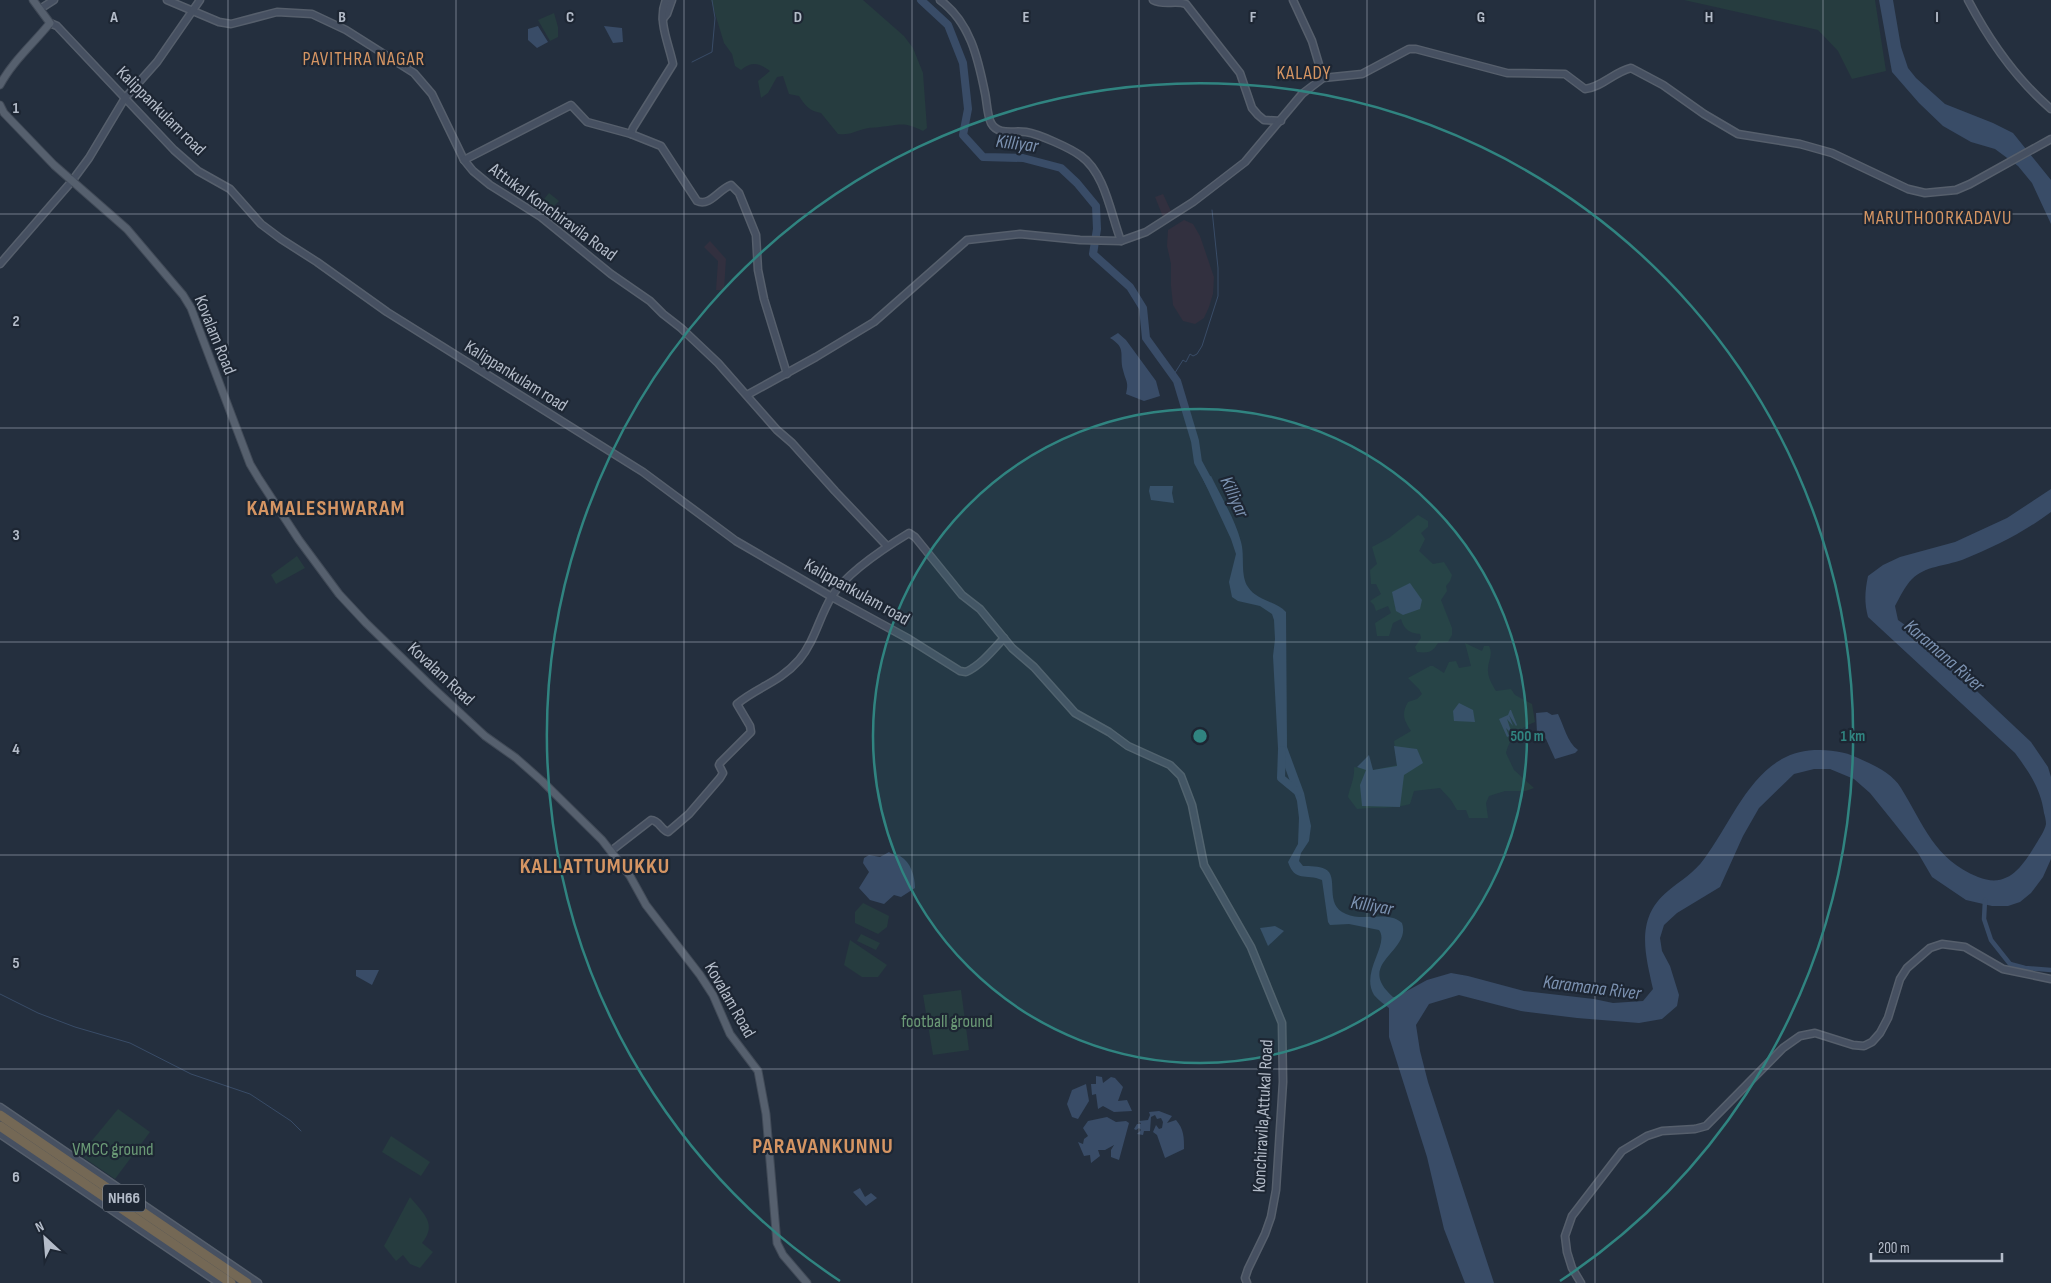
<svg xmlns="http://www.w3.org/2000/svg" width="2051" height="1283" font-family="'Sofia Sans Condensed',sans-serif">
	<style>
		.medical { fill: #32303f }
		.green { fill: #263c3f }
		.water { fill: #394c67 }
		.lines { fill: none; stroke-linecap: round; stroke-linejoin: round }
		.stream { stroke: #394c67; stroke-width: 1 }
		.canal { stroke: #394c67; stroke-width: 4.5 }
		.river { stroke: #394c67; stroke-width: 8 }
		.secondary-casing { stroke: #565f6c; stroke-width: 9 }
		.primary-casing { stroke: #414a57; stroke-width: 9 }
		.highway-casing { stroke: #434c59; stroke-width: 11 }
		.secondary { stroke: #465061; stroke-width: 6 }
		.primary { stroke: #56606e; stroke-width: 7 }
		.highway { stroke: #746855; stroke-width: 9 }
		.grid { fill: none; stroke: #b4bcc9; stroke-width: 1; stroke-opacity: 0.55 }
		.ring { fill: none; stroke: #308480; stroke-width: 2.5 }
		.labels { text-anchor: middle; dominant-baseline: central; stroke-width: 4.5; stroke-linejoin: round; paint-order: stroke }
		.shield { fill: #1d2633; stroke: #878f9c; stroke-width: 1 }
		.shield-label { font-size: 16px; font-weight: bold; fill: #b4bcc9 }
		.street-label { font-size: 18px; fill: #b4bcc9; stroke: #1d2633 }
		.park-label { font-size: 18px; fill: #6b9a76; stroke: #1d2633 }
		.neighbourhood-label { font-size: 19px; letter-spacing: 1px; fill: #d59563; stroke: #1d2633 }
		.water-label { font-size: 19px; font-style: italic; fill: #7c92b1; stroke: #1d2633 }
		.district-label { font-size: 22px; font-weight: bold; letter-spacing: 1px; fill: #d59563; stroke: #1d2633 }
		.grid-label { font-size: 16px; text-anchor: middle; font-weight: bold; fill: #b4bcc9; stroke: #1d2633; stroke-width: 4.5; stroke-linejoin: round; paint-order: stroke }
		.centre { fill: #308480; stroke: #1d2633; stroke-width: 2.5 }
		.ring-label { font-size: 15px; text-anchor: middle; font-weight: bold; fill: #308480; stroke: #1d2633; stroke-width: 4.5; stroke-linejoin: round; paint-order: stroke }
	</style>
	<rect width="100%" height="100%" fill="#242f3e"/>
	<g class="medical">
		<path d="M1163,194L1171,211L1163,217L1155,197Z"/>
		<path d="M1184,220L1193,224L1200,236L1214,277L1213,294L1209,307L1204,318L1195,324L1183,321L1173,305L1171,286V264L1167,246L1168,230Z"/>
		<path d="M710,241L726,259L724,290H716L718,261L704,247Z"/>
	</g>
	<g class="green">
		<path d="M711,0H863L904,36L913,48L923,73L927,128L923,131C903,121 900,125 880,127C875,128 870,127 864,129C852,132 852,135 838,134L821,113C810,111 805,106 799,96L789,94L783,76L777,77L768,93L761,98L758,81L770,71C759,63 752,61 741,70L735,66L732,54L724,43Z"/>
		<path d="M1684,0H1875L1886,71L1852,79L1838,51L1818,30Z"/>
		<path d="M554,13L558,27V37L550,41L538,20Z"/>
		<path d="M549,193L559,201L544,216L536,209Z"/>
		<path d="M1418,515L1428,521V527L1421,533L1425,539L1419,551L1433,564L1444,562L1452,575L1450,581L1446,586L1447,591L1441,600L1452,628V635L1448,642L1438,643C1432,653 1428,653 1417,652L1415,647L1421,638L1420,634C1409,633 1404,629 1401,619L1393,623L1389,636H1377L1375,623L1391,613L1388,606L1376,611L1374,605L1370,601L1381,594L1376,584H1371L1370,570L1377,564L1372,547L1389,538Z"/>
		<path d="M297,556L305,568L276,584L271,575Z"/>
		<path d="M1465,643L1482,651L1484,646H1489C1494,655 1487,662 1488,671C1488,678 1492,684 1496,691L1511,689L1515,695L1532,704L1535,722C1520,728 1510,736 1506,753L1514,770L1534,788L1526,791H1505L1489,796L1486,803L1488,818H1469L1466,810H1457L1451,800L1440,788L1414,791L1410,804C1395,809 1374,807 1357,809L1348,797C1350,786 1355,779 1354,767L1373,770L1397,765L1394,741L1411,731C1404,720 1401,714 1408,702L1417,699L1422,694L1419,689L1408,678L1430,666H1433L1444,673L1449,662L1456,661L1459,668L1471,666Z"/>
		<path d="M863,903L889,916L887,927L878,934L855,923V912Z"/>
		<path d="M861,934L880,943L876,950L857,941Z"/>
		<path d="M850,940L887,965L878,977H862L844,965Z"/>
		<path d="M961,990L969,1050L933,1055L923,995Z"/>
		<path d="M118,1109L150,1132L115,1179L80,1155Z"/>
		<path d="M391,1136L430,1162L421,1176L382,1152Z"/>
		<path d="M410,1197C423,1213 438,1224 422,1243L433,1252L420,1268L410,1264L403,1255L396,1261L384,1246Z"/>
	</g>
	<g class="water">
		<path d="M1879,0H1893L1901,47L1908,68L1916,78L1945,104L1993,123L2013,133L2051,180V224L2032,183L2018,166L1995,149L1971,142L1943,126L1919,103L1892,72Z"/>
		<path d="M538,26L548,42L537,48L528,40V29Z"/>
		<path d="M604,26L622,28L623,42L613,43Z"/>
		<path d="M1118,333L1126,340L1156,381L1160,396L1144,401L1126,394C1129,382 1126,382 1123,370C1119,355 1127,348 1110,338Z"/>
		<path d="M1211,476C1221,497 1235,519 1241,542C1245,556 1240,575 1248,587C1257,601 1276,601 1286,612L1287,747L1304,793L1311,826L1309,841L1301,853L1299,861L1303,866C1310,866 1319,866 1325,869C1340,876 1323,905 1346,914C1364,922 1388,910 1402,923C1412,952 1354,963 1393,997H1396L1427,980L1451,973L1468,976L1524,991L1594,999L1613,1003L1643,1001L1653,989C1645,953 1635,918 1668,891C1680,881 1695,872 1704,859C1735,818 1755,753 1814,750C1830,750 1844,751 1858,758C1874,765 1892,773 1901,788C1924,825 1934,859 1978,877C2008,889 2022,867 2036,844C2039,839 2045,830 2046,824C2046,821 2045,816 2044,813C2041,789 2029,772 2015,753L1868,617C1864,602 1865,591 1868,576L1883,565L1900,557L1955,542L2007,518L2051,489V512C2023,533 1994,547 1962,560C1945,566 1925,566 1912,579C1905,586 1900,597 1895,606L1898,620L1912,630L2031,742L2048,767L2051,777V859L2043,877L2031,893L2020,902L2008,906H1992L1966,900L1932,877L1918,853L1891,819L1870,793L1854,779L1830,769H1814L1794,774L1759,808L1743,836L1720,887L1677,913L1664,925L1660,938L1662,951L1670,966L1679,995L1677,1006L1662,1019L1639,1023L1577,1018L1521,1011L1459,995L1429,1004L1416,1025L1420,1051L1428,1082L1494,1283H1465L1444,1229L1427,1157L1389,1037V1008C1384,1004 1378,1000 1374,995C1360,972 1390,944 1379,930L1349,924L1330,925L1328,922L1322,880C1306,873 1295,883 1288,862L1298,844L1299,818L1297,801L1278,748L1273,656L1275,639L1274,620L1272,614L1260,606L1238,601L1232,597L1229,582L1236,554L1231,539L1203,479Z"/>
		<path d="M1150,486H1173L1172,493L1174,503L1151,500L1149,491Z"/>
		<path d="M1410,583L1422,600L1420,609L1403,615L1396,611L1392,592Z"/>
		<path d="M1459,703L1473,710L1475,722L1454,721L1453,711Z"/>
		<path d="M1510,710H1511L1517,725L1516,726L1509,715L1513,726L1507,719L1511,731V733L1506,728L1509,736L1507,737L1499,719L1508,715Z"/>
		<path d="M1547,712L1552,715L1558,714C1564,726 1567,742 1578,750L1575,753L1555,759L1546,739L1537,733L1536,713Z"/>
		<path d="M1394,746L1417,749L1423,763L1404,775L1400,807L1362,806L1360,785L1366,770L1357,767L1369,755L1373,770L1397,766Z"/>
		<path d="M889,852C892,855 897,854 900,856C911,862 915,877 915,888L901,897L894,895L884,904L870,900L859,888L869,872L863,863L864,858L869,855L880,857Z"/>
		<path d="M1275,926L1284,931L1268,946L1260,928Z"/>
		<path d="M356,970H379L372,985L356,976Z"/>
		<path d="M1096,1076L1102,1077L1103,1083L1111,1077L1115,1078L1123,1087L1118,1101L1127,1100L1132,1111L1114,1112L1103,1106L1098,1109L1096,1094L1092,1095L1091,1084H1096Z"/>
		<path d="M1086,1084L1089,1101L1078,1119L1072,1117L1067,1104L1072,1090Z"/>
		<path d="M1159,1111L1172,1116L1167,1123L1176,1120C1184,1129 1184,1138 1184,1149L1165,1158L1157,1135L1153,1132L1156,1125L1159,1129L1162,1128L1163,1122L1161,1118L1157,1119L1155,1115L1151,1117L1150,1131H1144L1143,1135L1137,1134L1141,1130L1139,1128L1136,1130L1134,1129L1137,1124H1141L1139,1121L1148,1120L1150,1115L1149,1112Z"/>
		<path d="M1107,1117L1116,1122L1126,1121L1129,1123L1119,1160L1111,1157V1150L1114,1145L1105,1150H1098L1100,1156L1091,1163L1090,1155L1084,1156L1078,1142L1083,1144L1084,1139L1088,1136L1083,1128L1088,1121Z"/>
		<path d="M860,1188L865,1197L871,1193L877,1198L866,1206L853,1192Z"/>
	</g>
	<g class="lines">
		<g class="stream">
			<path d="M692,62L712,52L715,18L712,0"/>
			<path d="M1173,376L1183,360L1186,362L1190,354L1193,356L1197,354L1202,346L1218,296V268L1212,210"/>
			<path d="M0,994L38,1013L75,1027L130,1043L191,1074L250,1094L291,1121L301,1131"/>
		</g>
		<path class="canal" d="M1985,900L1984,919L1991,940L2010,964L2025,968L2051,970"/>
		<g class="river">
			<path d="M921,0L948,25L963,63L968,109L963,135L983,157L1023,158L1061,168L1077,183L1096,206L1097,229L1093,254L1130,287L1143,308L1146,338L1177,381L1195,441L1198,462L1211,486"/>
			<path d="M1282,750L1281,778L1298,792"/>
		</g>
		<defs>
			<g id="secondary">
				<path d="M167,0L219,22L231,24L277,12L312,14L346,30L414,73L432,94L464,160L473,171L490,185L541,217L611,274L650,301L663,314L681,328L718,363L777,430L792,443L835,491L887,546"/>
				<path d="M940,0C970,22 978,58 985,93C987,102 987,115 991,123C998,136 1014,130 1026,132C1039,134 1070,148 1081,156C1105,173 1111,215 1121,241"/>
				<path d="M1153,0C1164,6 1175,0 1186,4L1240,73L1252,108L1258,115L1264,120L1281,121"/>
				<path d="M1293,0L1312,41L1323,78"/>
				<path d="M1968,0C1990,42 2015,78 2051,109"/>
				<path d="M40,9L54,0"/>
				<path d="M663,19L667,14L672,0"/>
				<path d="M50,23L57,26L174,150L198,171L230,189L261,224L281,239L317,262L387,312L643,472L736,541L832,597L909,639L960,671L966,672C981,665 993,650 1004,638"/>
				<path d="M631,134L633,128L673,64C669,44 657,20 666,0"/>
				<path d="M464,160L571,105L587,122L631,134L661,146L697,201C710,207 719,189 731,185L739,193L756,235L758,270L764,299L787,374"/>
				<path d="M0,264L72,181L89,158L125,98L157,62L200,0"/>
				<path d="M747,395L816,357L874,322L967,240L1020,234L1080,240L1121,241L1146,232L1193,202L1245,162L1302,94L1323,78L1362,74L1409,49H1416L1507,73L1565,74L1585,89C1602,87 1614,72 1631,68L1663,85L1704,114L1738,134L1800,144L1832,153L1908,189L1925,193L1956,190L1970,184L2051,139"/>
				<path d="M611,851L651,820C659,820 661,830 668,832L689,814L720,778L723,773L719,765L720,763L751,732L750,726L737,704C757,687 779,683 799,660C815,641 819,617 832,596C847,573 886,547 909,533L915,537L962,595L980,609L1012,648L1034,667L1075,713L1109,732L1128,746L1170,765L1181,776L1192,805L1204,865L1251,947L1282,1023L1283,1082L1276,1190L1271,1217L1265,1234L1248,1269L1245,1278L1247,1283"/>
				<path d="M0,1107L258,1283"/>
				<path d="M0,1134L219,1283"/>
				<path d="M1581,1283L1572,1268L1567,1252L1565,1236L1572,1216L1622,1151L1647,1136L1662,1131L1695,1129L1706,1126L1783,1048L1800,1036L1815,1033L1853,1045L1864,1046L1872,1042L1880,1033L1888,1018L1900,979L1907,968L1930,948L1942,944L1965,947L2003,969L2051,979"/>
			</g>
			<g id="primary">
				<path d="M0,85C12,62 33,44 50,23L33,0"/>
				<path d="M0,105L4,113L54,165L127,229L183,295L191,308L250,464L259,479L299,540L339,594L366,623L431,686L485,736L516,758L542,781L602,840L630,876L646,905L700,975L713,995L730,1034L758,1071L766,1114L777,1243L783,1255L807,1283"/>
			</g>
			<g id="highway">
				<path d="M0,1115L247,1283"/>
				<path d="M0,1126L231,1283"/>
			</g>
		</defs>
		<use href="#secondary" class="secondary-casing"/>
		<use href="#primary" class="primary-casing"/>
		<use href="#highway" class="highway-casing"/>
		<use href="#secondary" class="secondary"/>
		<use href="#primary" class="primary"/>
		<use href="#highway" class="highway"/>
	</g>
	<path class="grid" d="M228,0V1283M456,0V1283M684,0V1283M912,0V1283M1139,0V1283M1367,0V1283M1595,0V1283M1823,0V1283M0,214H2051M0,428H2051M0,642H2051M0,855H2051M0,1069H2051"/>
	<circle cx="1200" cy="736" r="327" fill="#308480" fill-opacity=".12"/>
	<g class="ring">
		<circle cx="1200" cy="736" r="327"/>
		<path d="M840 1281A653 653 0 1 1 1560 1281"/>
	</g>
	<g class="labels">
		<rect class="shield" x="103" y="1184.5" width="42" height="27" rx="4"/>
		<g class="shield-label">
			<text x="124" y="1198">NH66</text>
		</g>
		<g class="street-label">
			<text transform="translate(161 111) rotate(45)">Kalippankulam road</text>
			<text transform="translate(553 212) rotate(36)">Attukal Konchiravila Road</text>
			<text transform="translate(215 335) rotate(68)">Kovalam Road</text>
			<text transform="translate(516 376) rotate(32)">Kalippankulam road</text>
			<text transform="translate(857 592) rotate(29)">Kalippankulam road</text>
			<text transform="translate(441 674) rotate(43)">Kovalam Road</text>
			<text transform="translate(730 1000) rotate(60)">Kovalam Road</text>
			<text transform="translate(1263 1116) rotate(-87)">Konchiravila,Attukal Road</text>
		</g>
		<g class="park-label">
			<text x="947" y="1021">football ground</text>
			<text x="113" y="1149">VMCC ground</text>
		</g>
		<g class="neighbourhood-label">
			<text x="364" y="59">PAVITHRA NAGAR</text>
			<text x="1304" y="73">KALADY</text>
			<text x="1938" y="218">MARUTHOORKADAVU</text>
		</g>
		<g class="water-label">
			<text transform="translate(1017 144) rotate(7)">Killiyar</text>
			<text transform="translate(1234 497) rotate(65)">Killiyar</text>
			<text transform="translate(1944 656) rotate(41)">Karamana River</text>
			<text transform="translate(1372 906) rotate(10)">Killiyar</text>
			<text transform="translate(1592 988) rotate(7)">Karamana River</text>
		</g>
		<g class="district-label">
			<text x="326" y="508">KAMALESHWARAM</text>
			<text x="595" y="866">KALLATTUMUKKU</text>
			<text x="823" y="1146">PARAVANKUNNU</text>
		</g>
	</g>
	<g class="grid-label">
		<text x="114" y="22">A</text>
		<text x="342" y="22">B</text>
		<text x="570" y="22">C</text>
		<text x="798" y="22">D</text>
		<text x="1026" y="22">E</text>
		<text x="1253" y="22">F</text>
		<text x="1481" y="22">G</text>
		<text x="1709" y="22">H</text>
		<text x="1937" y="22">I</text>
		<text x="16" y="113">1</text>
		<text x="16" y="326">2</text>
		<text x="16" y="540">3</text>
		<text x="16" y="754">4</text>
		<text x="16" y="968">5</text>
		<text x="16" y="1182">6</text>
	</g>
	<circle cx="1200" cy="736" r="8" class="centre"/>
	<g class="ring-label">
		<text x="1527" y="741">500 m</text>
		<text x="1853" y="741">1 km</text>
	</g>
	<g transform="translate(45 1238) rotate(334)" stroke="#1d2633" stroke-width="4" paint-order="stroke">
	<path d="M0-4L9 19L0 12L-9 19Z" fill="#b4bcc9"/>
	<text y="-8" font-size="14" font-weight="bold" text-anchor="middle" fill="#b4bcc9">N</text>
	</g>
	<path d="M1871 1253v8h131v-8" fill="none" stroke="#b4bcc9" stroke-width="2.5"/>
	<text x="1878" y="1253" font-size="15" fill="#b4bcc9" stroke="#1d2633" stroke-width="4" paint-order="stroke">200 m</text>
</svg>
